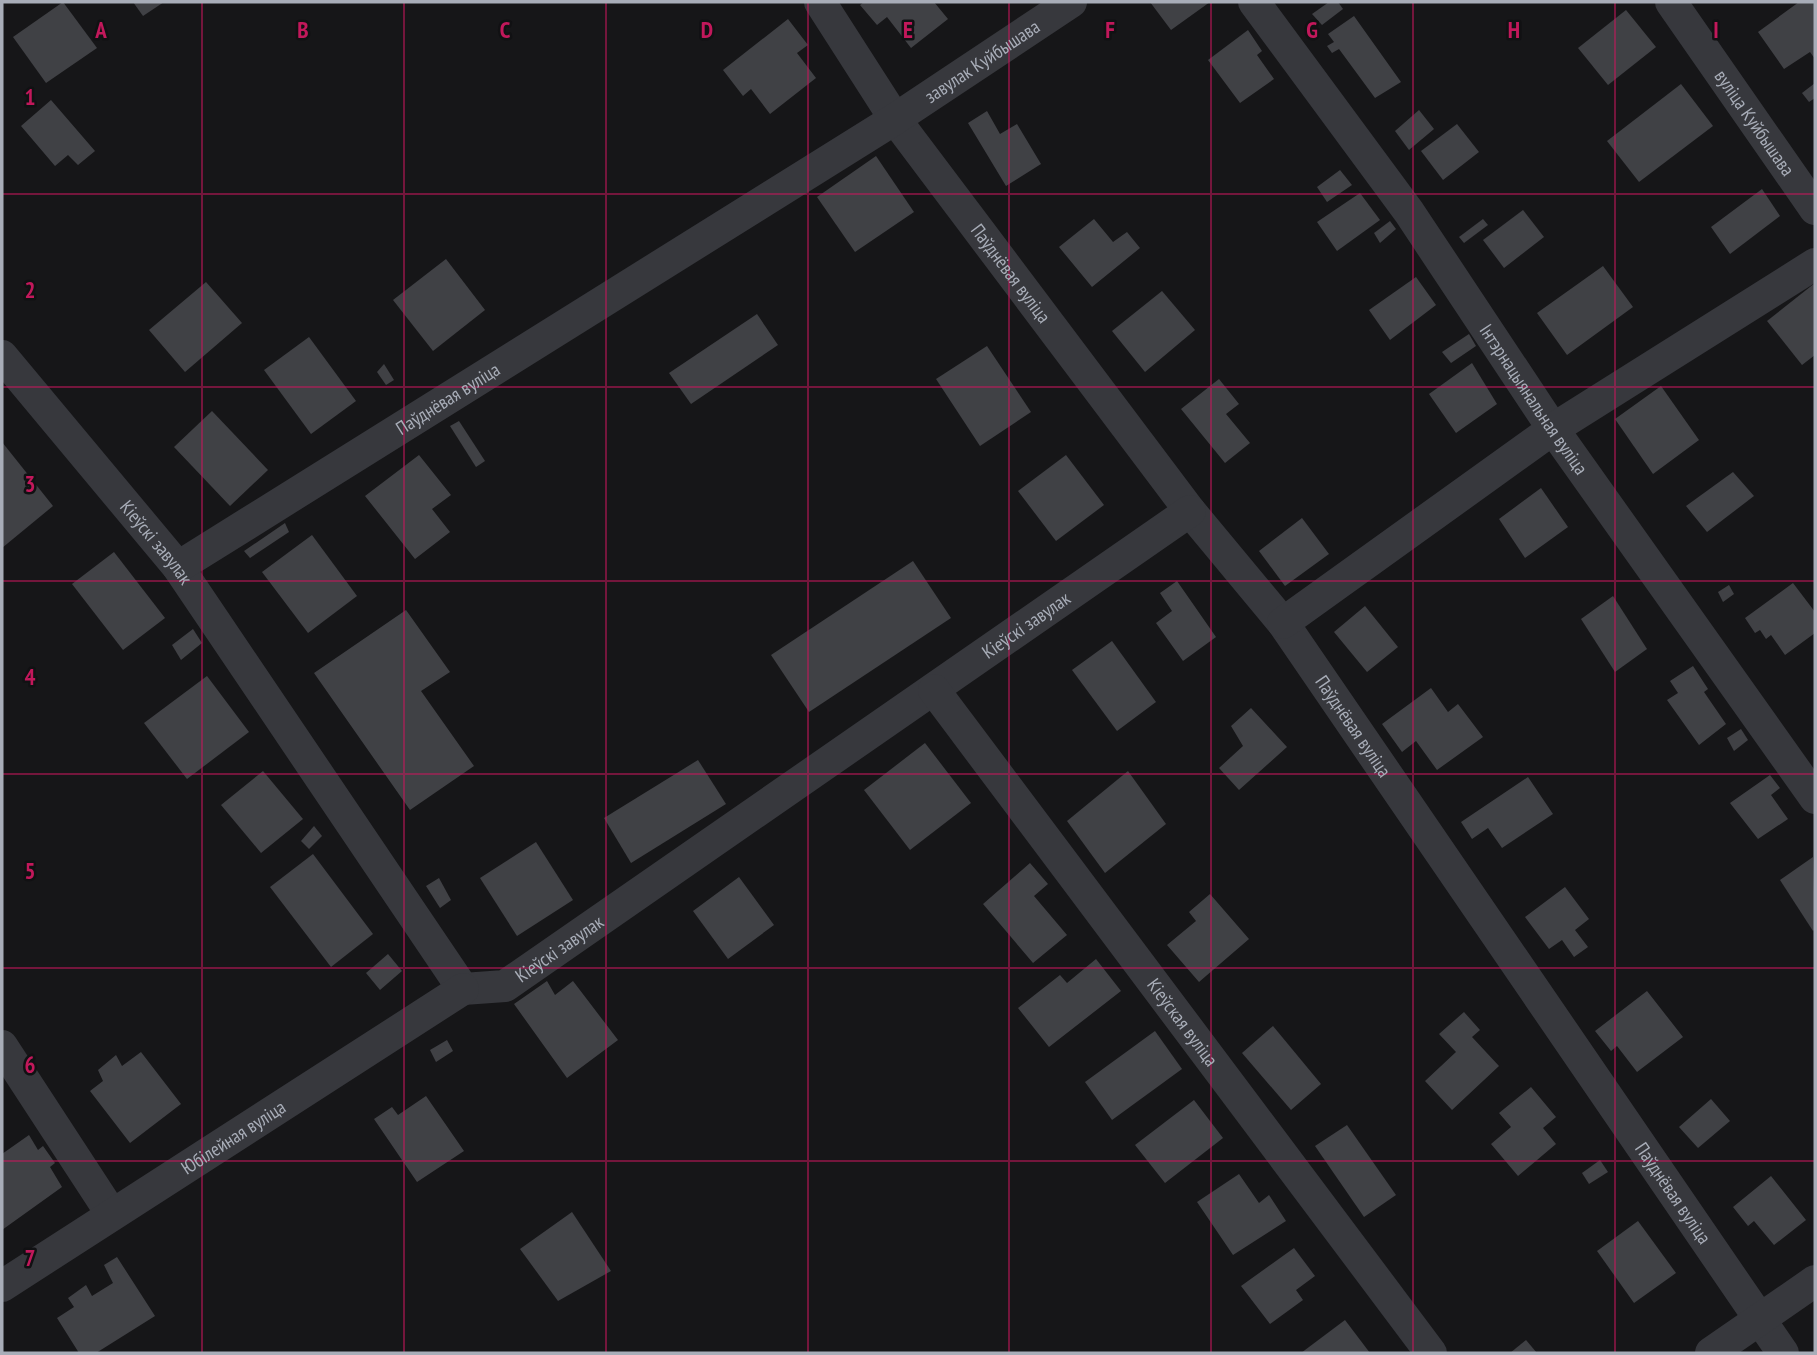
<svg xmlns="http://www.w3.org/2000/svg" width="1817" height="1355" font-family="'PT Sans Narrow',sans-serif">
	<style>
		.building { fill: #404145 }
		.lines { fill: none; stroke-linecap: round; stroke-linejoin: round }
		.street { stroke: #37383d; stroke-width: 32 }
		.grid { fill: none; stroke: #c2185b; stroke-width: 2; stroke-opacity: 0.55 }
		.labels { text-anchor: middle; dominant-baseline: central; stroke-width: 5; stroke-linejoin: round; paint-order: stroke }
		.street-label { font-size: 19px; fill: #a8adb8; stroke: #111113 }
		.grid-label { font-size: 23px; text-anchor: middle; font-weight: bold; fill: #c2185b; stroke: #111113; stroke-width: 5; stroke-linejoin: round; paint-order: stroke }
	</style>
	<rect width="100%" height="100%" fill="#161618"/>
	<g class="building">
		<path d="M63,2L97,48L46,83L13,37Z"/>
		<path d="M133,2H164L143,16Z"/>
		<path d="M864,2H934L948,19L911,48L887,17L877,25L860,5Z"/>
		<path d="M1150,2H1210L1171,30Z"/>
		<path d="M1329,2H1338L1343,9L1322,25L1312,14Z"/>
		<path d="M1799,2H1815V59L1810,52L1784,69L1758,32Z"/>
		<path d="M1626,10L1656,47L1608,85L1578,48Z"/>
		<path d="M1354,16L1401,82L1375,98L1339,49L1332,53L1327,46L1334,42L1328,34Z"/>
		<path d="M788,19L808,45L797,53L816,78L770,114L751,89L743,96L723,70Z"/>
		<path d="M1248,30L1262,51L1257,55L1274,79L1240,103L1208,60Z"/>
		<path d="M1815,83V98L1809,102L1802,93Z"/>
		<path d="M1681,84L1713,126L1639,182L1607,141Z"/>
		<path d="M51,100L95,151L78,165L68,155L55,166L21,126Z"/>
		<path d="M1419,110L1434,129L1409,150L1395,131Z"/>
		<path d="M987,111L1000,134L1017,124L1041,164L1006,186L968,123Z"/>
		<path d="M1457,124L1479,152L1443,180L1421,151Z"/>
		<path d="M876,156L914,212L855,252L817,197Z"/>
		<path d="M1340,170L1352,185L1327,202L1317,187Z"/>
		<path d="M1762,189L1780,216L1730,254L1711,227Z"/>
		<path d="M1360,193L1380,220L1337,251L1317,222Z"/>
		<path d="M1523,210L1544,237L1504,268L1483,240Z"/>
		<path d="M1094,219L1113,242L1127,232L1140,248L1092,287L1059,247Z"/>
		<path d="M1483,219L1488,225L1464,243L1459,237Z"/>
		<path d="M1390,221L1396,229L1380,243L1374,233Z"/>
		<path d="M446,259L485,310L433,351L393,300Z"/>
		<path d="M1603,266L1633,307L1567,355L1537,313Z"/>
		<path d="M1416,277L1436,305L1390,340L1369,310Z"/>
		<path d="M206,282L242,323L185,372L149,330Z"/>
		<path d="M1815,283V355L1802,365L1767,321Z"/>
		<path d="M1162,291L1195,330L1145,372L1112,331Z"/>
		<path d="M757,314L778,345L691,404L669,373Z"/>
		<path d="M1469,334L1476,346L1451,363L1442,352Z"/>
		<path d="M309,337L356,401L311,434L264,370Z"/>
		<path d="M987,346L1031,412L980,446L936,379Z"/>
		<path d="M1472,363L1497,404L1456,433L1429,394Z"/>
		<path d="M384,364L394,380L386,385L377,372Z"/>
		<path d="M1219,379L1239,404L1226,414L1250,443L1225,463L1181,409Z"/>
		<path d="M1661,386L1699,440L1653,474L1615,419Z"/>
		<path d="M212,411L268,470L230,506L174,447Z"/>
		<path d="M459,421L485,461L476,467L450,426Z"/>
		<path d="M2,442L53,506L2,548Z"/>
		<path d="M419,455L451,495L432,509L450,532L415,559L365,496Z"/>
		<path d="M1066,455L1104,505L1056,541L1018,491Z"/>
		<path d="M1733,472L1754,496L1707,532L1686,506Z"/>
		<path d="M1541,488L1568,527L1525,558L1499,519Z"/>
		<path d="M1302,518L1329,554L1285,586L1259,551Z"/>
		<path d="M285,523L289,532L250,558L244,551Z"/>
		<path d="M312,535L357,596L308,633L262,572Z"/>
		<path d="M114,552L165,618L123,650L72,584Z"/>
		<path d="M913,561L951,618L809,712L771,655Z"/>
		<path d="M1177,581L1216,637L1183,661L1156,623L1172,611L1160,593Z"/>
		<path d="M1793,583L1815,612V633L1785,655L1771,635L1766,639L1760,630L1755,633L1745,618Z"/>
		<path d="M1729,585L1734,594L1723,602L1718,592Z"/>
		<path d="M1613,596L1647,649L1615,672L1581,619Z"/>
		<path d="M1365,606L1398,647L1367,672L1334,632Z"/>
		<path d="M406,610L450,672L421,691L474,766L410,810L314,673Z"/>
		<path d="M193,629L202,643L181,660L172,645Z"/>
		<path d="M1112,641L1156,702L1117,731L1072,670Z"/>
		<path d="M1693,666L1708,689L1704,692L1726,724L1699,745L1667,700L1678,693L1670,681Z"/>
		<path d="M207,676L249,732L187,779L144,723Z"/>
		<path d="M1431,688L1448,712L1458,704L1483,737L1437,770L1416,741L1402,752L1382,724Z"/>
		<path d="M1251,708L1287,747L1239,790L1219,768L1243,746L1231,726Z"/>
		<path d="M1741,729L1748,740L1734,751L1727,738Z"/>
		<path d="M925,743L971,803L910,850L864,790Z"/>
		<path d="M698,760L726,804L631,863L604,818Z"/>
		<path d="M263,771L303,819L261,853L221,805Z"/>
		<path d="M1128,771L1166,824L1105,873L1067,821Z"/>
		<path d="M1770,775L1780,788L1771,795L1788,819L1758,839L1730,803Z"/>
		<path d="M1528,777L1553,814L1502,848L1488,828L1472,839L1461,822Z"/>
		<path d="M314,826L322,836L309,849L301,841Z"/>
		<path d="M536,842L573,900L517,936L480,878Z"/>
		<path d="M313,854L373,934L331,967L270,887Z"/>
		<path d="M1813,857L1815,929L1813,931L1780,880Z"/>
		<path d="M1030,863L1048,884L1034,896L1067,935L1033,963L983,904Z"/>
		<path d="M739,877L774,925L728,959L693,911Z"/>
		<path d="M439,878L451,900L440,908L426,886Z"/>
		<path d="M1565,887L1589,919L1575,930L1588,947L1574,957L1562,940L1549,949L1525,917Z"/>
		<path d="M1210,894L1249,939L1199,982L1167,945L1196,921L1189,912Z"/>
		<path d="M388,954L402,971L380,990L366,973Z"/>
		<path d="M1096,959L1121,991L1049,1047L1018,1008L1060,975L1067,983Z"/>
		<path d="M547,981L555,995L573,981L618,1040L567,1078L514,1004Z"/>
		<path d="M1647,991L1683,1037L1637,1072L1617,1046L1611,1051L1595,1031Z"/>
		<path d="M1464,1012L1480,1030L1472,1037L1499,1066L1452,1110L1425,1081L1456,1052L1439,1034Z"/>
		<path d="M1273,1026L1321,1084L1291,1110L1242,1053Z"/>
		<path d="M1155,1031L1182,1069L1112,1120L1085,1082Z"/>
		<path d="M447,1040L453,1051L436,1062L430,1050Z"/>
		<path d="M141,1052L181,1104L130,1143L90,1091L103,1081L98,1070L116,1055L122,1066Z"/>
		<path d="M1531,1087L1556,1117L1543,1128L1556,1144L1518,1176L1491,1144L1511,1127L1499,1113Z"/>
		<path d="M426,1096L464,1151L417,1182L374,1119L392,1107L398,1115Z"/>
		<path d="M1711,1099L1730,1121L1698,1148L1679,1127Z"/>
		<path d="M1194,1100L1223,1138L1165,1183L1135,1145Z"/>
		<path d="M1347,1125L1396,1195L1364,1217L1315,1146Z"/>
		<path d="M29,1135L38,1150L43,1146L55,1163L50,1167L62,1187L2,1230V1154Z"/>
		<path d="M1600,1160L1608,1172L1589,1184L1582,1173Z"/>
		<path d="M1239,1174L1259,1203L1269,1195L1286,1221L1233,1255L1197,1202Z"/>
		<path d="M1771,1176L1806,1220L1774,1245L1754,1221L1748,1226L1733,1207Z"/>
		<path d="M572,1212L611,1271L558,1301L520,1249Z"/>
		<path d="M1638,1221L1676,1273L1634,1303L1597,1251Z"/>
		<path d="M1294,1248L1315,1276L1296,1290L1303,1300L1270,1324L1241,1286Z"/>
		<path d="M117,1257L155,1316L96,1353H79L57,1318L74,1307L68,1298L86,1285L92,1296L113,1283L104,1265Z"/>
		<path d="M1345,1320L1370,1353H1301Z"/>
		<path d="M1526,1340L1537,1353H1510Z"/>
	</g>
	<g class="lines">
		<g class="street">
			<path id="s1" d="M820,2L895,119L1190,511L1283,623L1783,1353"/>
			<path id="s2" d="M1254,2L1409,212L1553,429L1815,798"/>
			<path id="s3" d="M1671,2L1815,209"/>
			<path id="s4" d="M2,356L178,567L463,989L505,986L1190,511"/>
			<path id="s5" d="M178,567L895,119L1071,2"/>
			<path d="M1283,623L1553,429L1815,264"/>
			<path id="s6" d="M934,690L1431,1353"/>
			<path d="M2,1046L111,1213"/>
			<path id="s7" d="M2,1286L463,989"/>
			<path d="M1711,1353L1815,1281"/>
		</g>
	</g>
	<path class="grid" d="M202,2V1353M404,2V1353M606,2V1353M808,2V1353M1009,2V1353M1211,2V1353M1413,2V1353M1615,2V1353M2,194H1815M2,387H1815M2,581H1815M2,774H1815M2,968H1815M2,1161H1815"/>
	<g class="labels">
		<g class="street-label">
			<text stroke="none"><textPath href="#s5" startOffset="950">завулак Куйбышава</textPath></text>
			<text stroke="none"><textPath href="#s3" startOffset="147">вуліца Куйбышава</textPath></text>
			<text stroke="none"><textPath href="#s1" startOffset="332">Паўднёвая вуліца</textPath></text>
			<text stroke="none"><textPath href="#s5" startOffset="318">Паўднёвая вуліца</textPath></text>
			<text stroke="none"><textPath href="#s2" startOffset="486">Інтэрнацыянальная вуліца</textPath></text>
			<text stroke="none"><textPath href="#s4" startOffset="242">Кіеўскі завулак</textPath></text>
			<text stroke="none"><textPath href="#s4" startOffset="1460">Кіеўскі завулак</textPath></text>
			<text stroke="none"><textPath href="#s1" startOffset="900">Паўднёвая вуліца</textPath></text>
			<text stroke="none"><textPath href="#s4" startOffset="892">Кіеўскі завулак</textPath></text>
			<text stroke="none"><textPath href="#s6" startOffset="415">Кіеўская вуліца</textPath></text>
			<text stroke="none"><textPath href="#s7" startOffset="275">Юбілейная вуліца</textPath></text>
			<text stroke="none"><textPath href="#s1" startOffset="1466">Паўднёвая вуліца</textPath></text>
		</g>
	</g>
	<g class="grid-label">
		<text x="101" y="38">A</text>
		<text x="303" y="38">B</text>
		<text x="505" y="38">C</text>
		<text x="707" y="38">D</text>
		<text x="908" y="38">E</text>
		<text x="1110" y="38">F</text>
		<text x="1312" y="38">G</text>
		<text x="1514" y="38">H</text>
		<text x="1716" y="38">I</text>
		<text x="30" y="105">1</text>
		<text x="30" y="298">2</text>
		<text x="30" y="492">3</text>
		<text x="30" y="685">4</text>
		<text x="30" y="879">5</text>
		<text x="30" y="1073">6</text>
		<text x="30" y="1266">7</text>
	</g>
	<rect width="1817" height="1355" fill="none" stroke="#a8adb8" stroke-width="7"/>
</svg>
